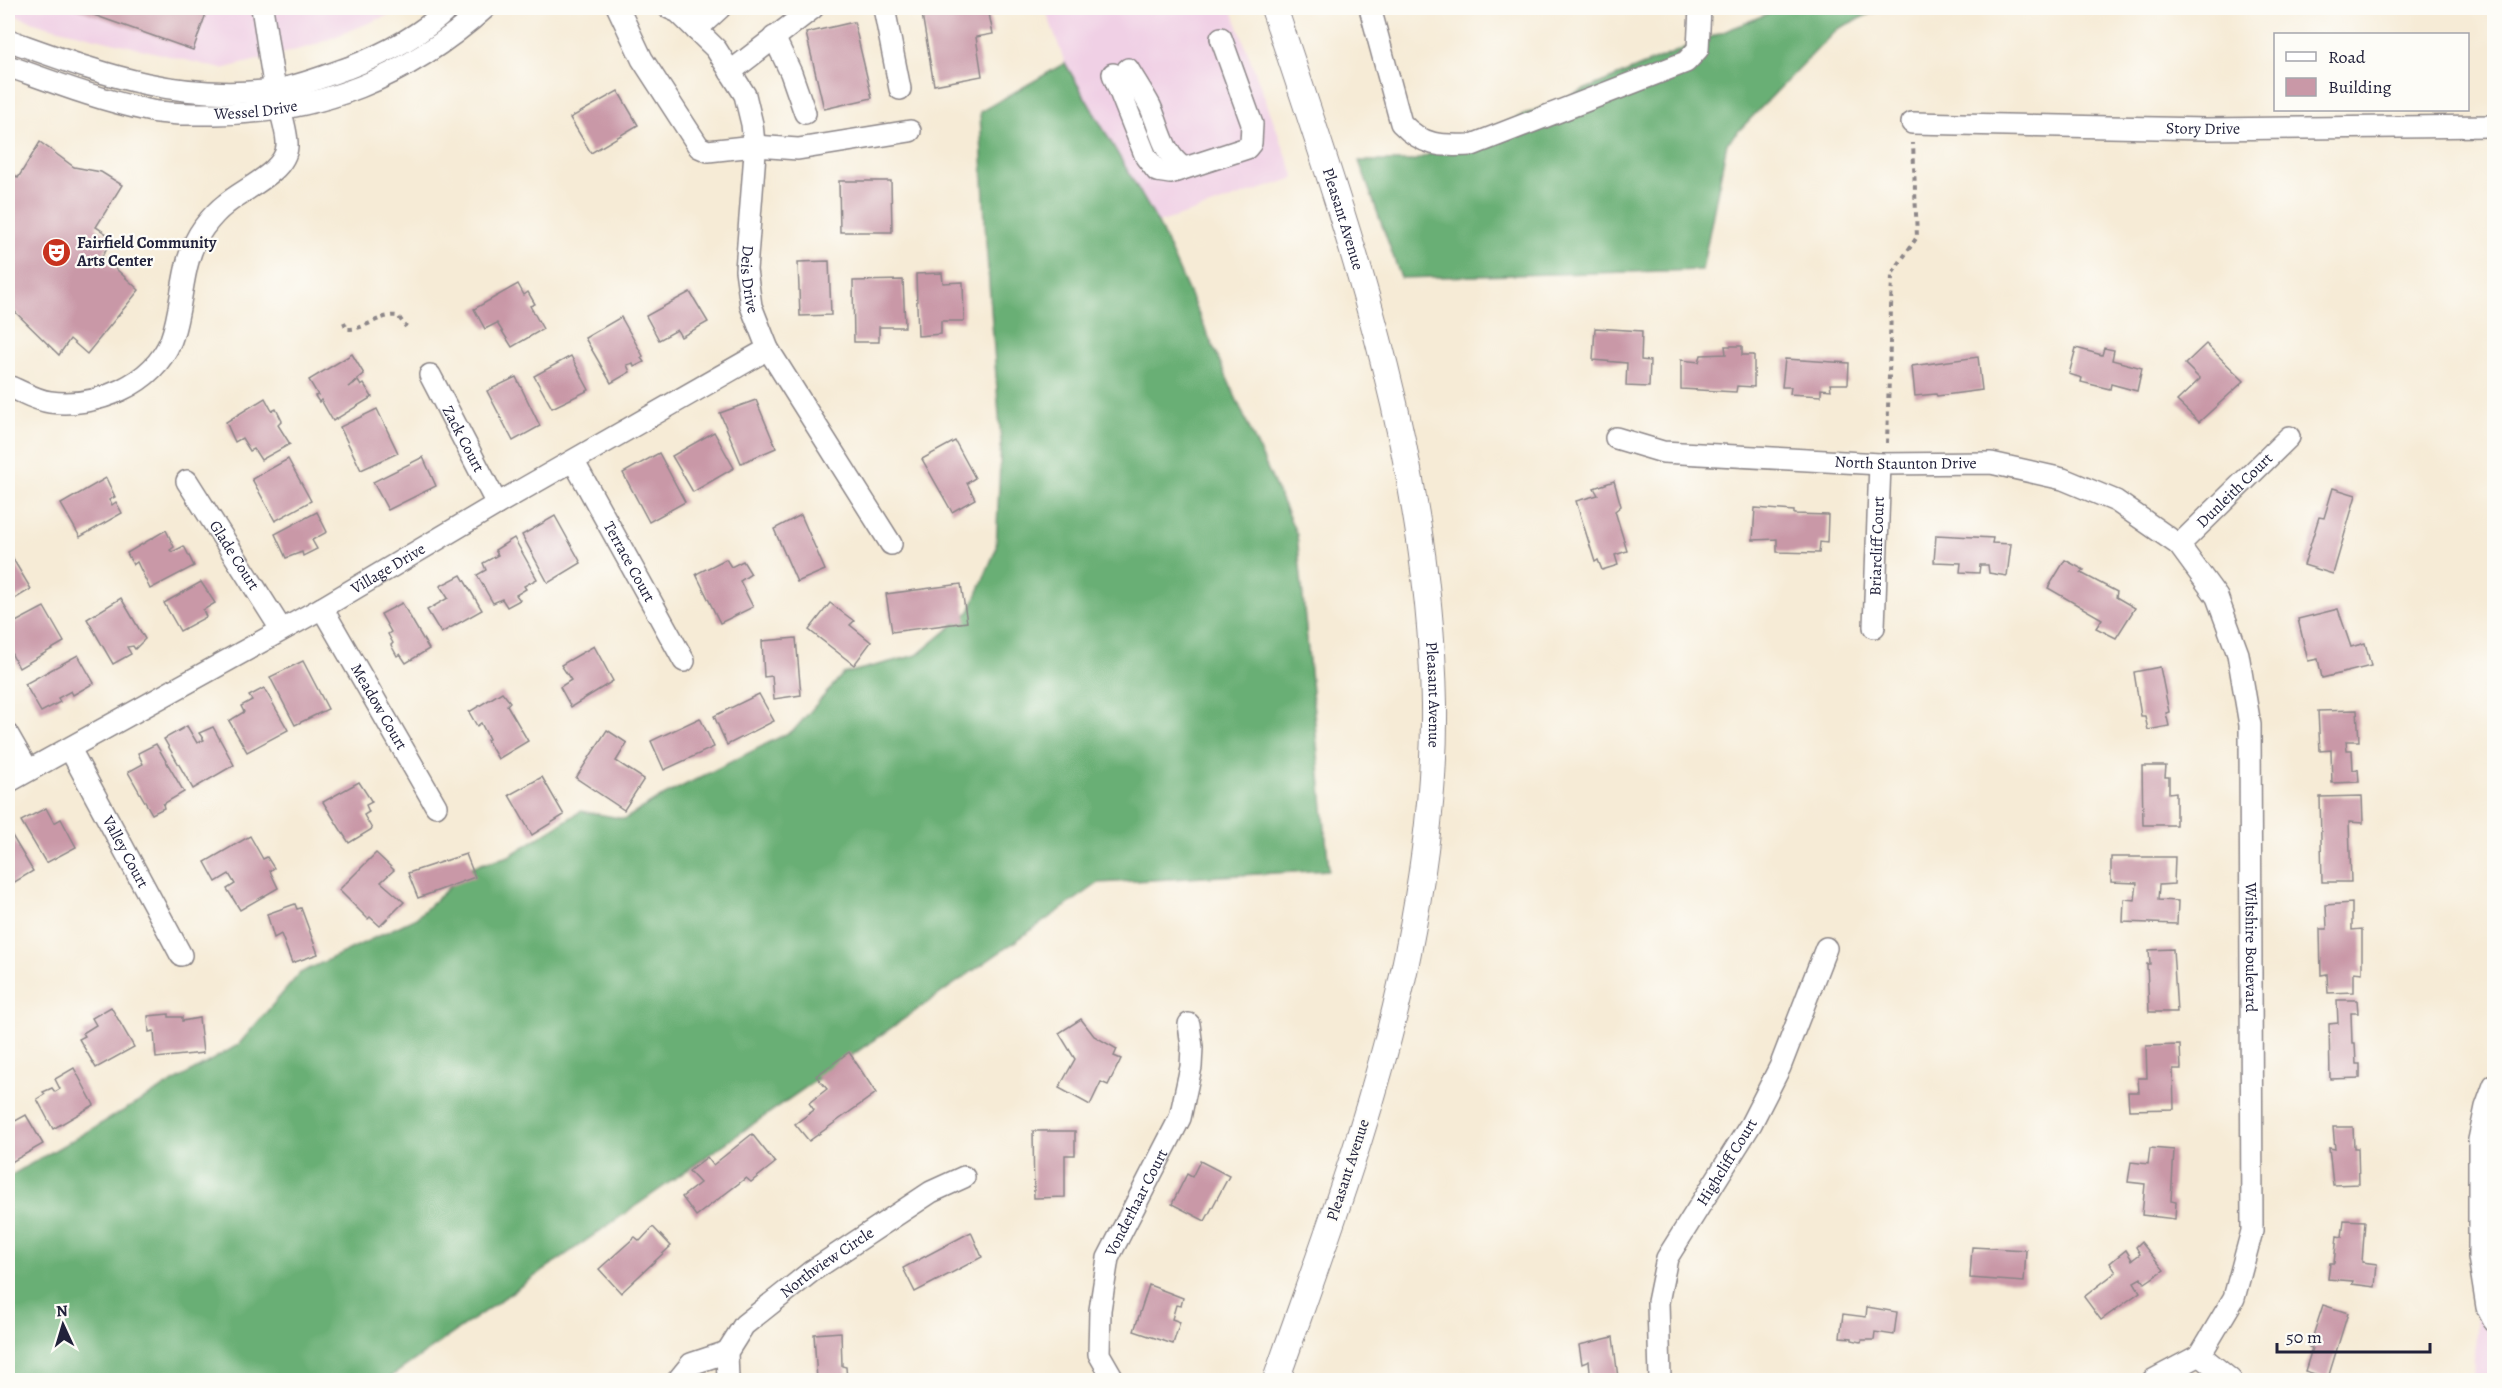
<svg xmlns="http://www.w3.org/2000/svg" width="2502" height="1388" font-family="Alegreya,serif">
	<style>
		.built { fill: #f0d0e5 }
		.forest { fill: #69af74; stroke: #466858; stroke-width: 1.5 }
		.building { fill: #c998a7 }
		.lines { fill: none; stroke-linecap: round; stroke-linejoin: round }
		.minor-casing { stroke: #8c8688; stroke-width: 24 }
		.major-casing { stroke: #8c8688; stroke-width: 28 }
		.path { stroke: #8c8688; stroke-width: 4; stroke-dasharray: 4.5 4.5; stroke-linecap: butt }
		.minor { stroke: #fff; stroke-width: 21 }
		.major { stroke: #fff; stroke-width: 26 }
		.labels { text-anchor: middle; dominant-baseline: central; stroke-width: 4.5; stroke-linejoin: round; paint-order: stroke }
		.street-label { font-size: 16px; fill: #22223b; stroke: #fdfcf7 }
		.poi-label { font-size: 16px; font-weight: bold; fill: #22223b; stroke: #fdfcf7; text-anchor: start }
	</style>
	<rect width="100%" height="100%" fill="#fdfcf7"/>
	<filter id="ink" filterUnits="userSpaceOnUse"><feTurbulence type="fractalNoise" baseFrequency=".0167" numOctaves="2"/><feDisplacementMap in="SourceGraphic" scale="12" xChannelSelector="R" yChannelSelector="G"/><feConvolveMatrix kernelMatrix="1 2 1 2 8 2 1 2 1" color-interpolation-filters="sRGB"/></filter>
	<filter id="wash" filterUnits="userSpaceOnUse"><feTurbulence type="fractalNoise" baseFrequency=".008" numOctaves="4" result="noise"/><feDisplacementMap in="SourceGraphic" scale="24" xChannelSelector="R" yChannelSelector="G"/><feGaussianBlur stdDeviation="1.35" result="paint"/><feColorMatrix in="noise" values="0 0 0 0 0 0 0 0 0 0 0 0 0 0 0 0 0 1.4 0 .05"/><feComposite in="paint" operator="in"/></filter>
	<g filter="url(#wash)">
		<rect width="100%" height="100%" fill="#f6ebd6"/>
		<g class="built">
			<path d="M8,8H406L312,46L222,69L43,25L8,13Z"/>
			<path d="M1045,8H1231L1295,178L1158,223L1065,63Z"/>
			<path d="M2494,1085V1380H2474L2479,1257Z"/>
		</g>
		<g class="forest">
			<path d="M1781,8H1882L1837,29L1727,143L1702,270L1401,278L1359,161H1413Z"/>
			<path d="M1065,63L1158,223L1297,535L1329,870L1099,883L386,1380H8V1177L238,1045L300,973L416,918L471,867L509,856L581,811L625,819L659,798L794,730L843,674L917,655L970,611L996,549L1001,442L986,243L980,112Z"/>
		</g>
		<g id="blocks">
			<g class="building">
				<path d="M74,8H208L193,50Z"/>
				<path d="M921,8H988L993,34L976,37L982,76L934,85Z"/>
				<path d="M854,22L872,98L824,109L806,33Z"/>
				<path d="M618,91L638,125L591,153L570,118Z"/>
				<path d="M40,142L74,167L101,172L122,185L96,227L113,238L102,256L139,290L87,354L70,339L59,355L8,305V168L18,178Z"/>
				<path d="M839,181H891L892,232H840Z"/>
				<path d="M829,261L831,315L800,316L798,262Z"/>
				<path d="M942,273L943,283L963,282L964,321H941V334L918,336L916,274Z"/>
				<path d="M903,280L905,327H879V342H854L853,281Z"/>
				<path d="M518,284L524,295L528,292L535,304L530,306L543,329L512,347L497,323L485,329L474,309Z"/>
				<path d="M690,292L708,322L681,337L677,330L659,340L646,316Z"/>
				<path d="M621,317L643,356L641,358L644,362L634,367L633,363L627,365L630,372L611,383L585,338Z"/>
				<path d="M1595,328L1642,331L1641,360L1650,361L1649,387L1626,386L1627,363L1593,360Z"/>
				<path d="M2206,344L2244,381L2199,422L2177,401L2200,379L2185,364Z"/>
				<path d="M1725,346H1742V355H1754V387L1737,386L1736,392L1681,389V360L1699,362L1701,355L1726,354Z"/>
				<path d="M2076,348L2102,355L2104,348L2114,350L2112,360L2142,368L2137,391L2111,384L2110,389L2081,382L2082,378L2069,374Z"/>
				<path d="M352,354L364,374L348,387L358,381L361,386L364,384L372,397L333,421L321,400L319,402L315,396L318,395L309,380Z"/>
				<path d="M571,356L589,390L552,408L534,376Z"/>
				<path d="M1978,357L1982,390L1937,396L1936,394L1915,396L1912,366Z"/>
				<path d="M1785,359L1849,363L1848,384H1830L1831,390L1821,389V396L1790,394L1791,387H1782Z"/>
				<path d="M516,377L540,426L513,441L487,391Z"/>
				<path d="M265,398L272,411L276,409L282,421L278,425L290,444L261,460L254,449L250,451L242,438L235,442L226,422Z"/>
				<path d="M756,400L776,448L741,463L720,413Z"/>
				<path d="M377,409L398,453L361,470L340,427Z"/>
				<path d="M714,432L734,468L693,492L672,456Z"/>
				<path d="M955,441L975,478L967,483L975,499L952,512L922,459Z"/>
				<path d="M659,453L685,502L649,522L623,473Z"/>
				<path d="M423,457L436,486L388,510L373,482Z"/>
				<path d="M288,459L311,501L275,521L252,479Z"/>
				<path d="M106,478L115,497L109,500L112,505L116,502L122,513L80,537L61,504Z"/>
				<path d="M1614,481L1621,506L1615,511L1627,551L1615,555L1618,565L1602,570L1598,560L1595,562L1576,501L1598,495L1594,488Z"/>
				<path d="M2333,488L2356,495L2333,574L2304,565L2319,517L2324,518Z"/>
				<path d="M1755,508L1794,511V514L1828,515L1827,543L1820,542L1819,553L1777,552V539L1753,540Z"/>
				<path d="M317,512L327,532L312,540L317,549L303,556L302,552L286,558L275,534Z"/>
				<path d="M801,515L825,570L797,582L774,529Z"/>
				<path d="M555,516L581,563L548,583L522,535Z"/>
				<path d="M166,530L174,547L170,550L172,552L184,546L194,566L150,589L137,562L133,565L127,553Z"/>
				<path d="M1936,535L1993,538L1992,543L2011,544L2007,576L1989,573L1988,565H1980L1979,573L1960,572L1961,563L1934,562Z"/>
				<path d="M514,538L537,579L524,586L526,589L516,595L520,600L507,607L502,599L493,603L477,575L486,570L483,563L498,555L495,550Z"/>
				<path d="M10,554L31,589L8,603V555Z"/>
				<path d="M726,559L731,567L743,561L751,574L740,581L753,607L720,623L696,574Z"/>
				<path d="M2065,560L2084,570L2081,573L2117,592L2116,597L2135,608L2116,638L2096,628L2102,619L2048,588Z"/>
				<path d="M461,575L482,610L441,633L427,610L448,598L440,586Z"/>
				<path d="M201,582L215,603L203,610L206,617L180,631L164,603Z"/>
				<path d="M961,584L967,622L892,632L886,594Z"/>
				<path d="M121,598L145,639L135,649L133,646L127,647L131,654L113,664L87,619Z"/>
				<path d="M402,603L429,649L406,663L400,654L397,656L391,645L393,643L388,634L391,632L381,614Z"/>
				<path d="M830,603L854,621L850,625L871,642L854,665L809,630Z"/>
				<path d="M44,607L64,642L19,668L8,647L13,644L8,639V626Z"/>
				<path d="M2338,609L2351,647L2365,643L2371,666L2322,678L2318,659L2308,661L2298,619Z"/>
				<path d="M796,638L801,695L774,699L772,676L764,677L762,641Z"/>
				<path d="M594,646L613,681L571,707L560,687L571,680L561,665Z"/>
				<path d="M78,655L94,683L73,695L71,691L58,698L60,702L41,712L25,684Z"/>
				<path d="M303,661L328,709L295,725L270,677Z"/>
				<path d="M2160,667L2169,712L2166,713L2169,726L2148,730L2145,716H2141L2134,672Z"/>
				<path d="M264,688L288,730L247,752L229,721L244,712L241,706L252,700L249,696Z"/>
				<path d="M502,692L510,702L507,705L528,741L498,759L487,740L489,739L481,723L477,726L469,712Z"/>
				<path d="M759,694L774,721L727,745L714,716Z"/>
				<path d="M2357,710L2359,741H2346L2347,750H2352L2353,770L2358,769L2359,782L2332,783L2331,750L2320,751L2318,711Z"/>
				<path d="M700,718L714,747L664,770L651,741Z"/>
				<path d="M187,726L197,743L204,740L199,733L213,727L234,765L193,789L164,739Z"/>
				<path d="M607,730L627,743L616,761L644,779L624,810L576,778Z"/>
				<path d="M156,744L184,792L163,804L164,808L152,814L128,772L143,764L138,753Z"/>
				<path d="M2142,766H2166L2165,777H2169V793L2176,792V825H2143Z"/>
				<path d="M542,777L564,815L532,835L509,795Z"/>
				<path d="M359,782L372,802L366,805L369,812L364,815L372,829L349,843L323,802Z"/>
				<path d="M2362,796L2363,823L2349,822L2351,882H2322L2320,797Z"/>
				<path d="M46,808L54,823L61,819L76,847L46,863L21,821Z"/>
				<path d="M11,834L33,871L8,886V837Z"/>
				<path d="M250,836L263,859L267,857L274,868L270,871L278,888L240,910L227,889L235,884L229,874L216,882L205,862Z"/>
				<path d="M376,853L394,870L381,882L404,902L380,926L370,917L368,919L339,890Z"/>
				<path d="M466,854L475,877L418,898L408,873Z"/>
				<path d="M2111,857H2175L2174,884L2159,885L2158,900L2178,901L2177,924L2123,922L2124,899L2135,900L2137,883L2111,882Z"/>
				<path d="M2352,903V930L2362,929V973L2354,972V992L2328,993L2327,974L2321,975L2320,929H2327L2326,905Z"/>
				<path d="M295,904L297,909L301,908L318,954L292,963L281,934L274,938L267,914Z"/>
				<path d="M2173,949L2177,1012H2149L2147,964H2150L2149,950Z"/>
				<path d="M2337,1000H2357L2358,1013H2351L2352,1043H2355L2356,1064H2360V1078L2330,1079L2329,1024L2338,1023Z"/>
				<path d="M111,1007L134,1047L96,1068L79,1039L85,1036L83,1033L96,1025L92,1018Z"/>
				<path d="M169,1014V1017H182V1021L199,1018L203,1053L156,1058L154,1031L149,1032L148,1016Z"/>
				<path d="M1081,1019L1094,1036L1117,1049L1114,1056L1121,1059L1108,1085L1101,1082L1090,1105L1059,1088L1075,1059L1059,1033Z"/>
				<path d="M2180,1045L2181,1069H2173L2174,1109L2129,1110L2128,1092H2139L2138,1078H2147L2146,1046Z"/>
				<path d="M849,1052L876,1093L809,1141L795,1124L814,1110L809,1103L827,1089L816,1076Z"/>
				<path d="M74,1068L94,1105L53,1129L37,1099L45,1094L43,1092L52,1088L55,1092L60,1089L55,1079Z"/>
				<path d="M26,1115L43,1144L8,1164V1118L10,1124Z"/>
				<path d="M2333,1127H2353L2354,1148H2358L2359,1184L2333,1185L2329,1148L2335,1149Z"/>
				<path d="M1033,1131H1075V1155H1065V1197L1034,1198Z"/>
				<path d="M752,1134L775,1163L751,1182L746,1178L696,1216L682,1197L700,1183L689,1171L707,1157L713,1165Z"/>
				<path d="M2150,1148L2174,1150L2171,1201L2176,1202L2175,1219L2142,1215L2145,1184L2128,1182L2131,1162L2148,1164Z"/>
				<path d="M1200,1161L1229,1176L1205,1221L1172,1204L1187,1174L1192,1177Z"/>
				<path d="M2344,1220L2365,1221L2362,1262L2377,1264L2375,1287L2352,1284L2353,1281L2328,1279L2330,1263H2334L2337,1236L2342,1237Z"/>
				<path d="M653,1227L671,1246L621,1293L599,1269L635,1237L640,1241Z"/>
				<path d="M971,1232L982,1257L915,1292L903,1268Z"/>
				<path d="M2141,1242L2164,1270L2145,1283L2141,1278L2134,1282L2140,1292L2101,1320L2084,1297L2116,1272L2110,1263L2126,1250L2132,1260L2140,1254L2136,1247Z"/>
				<path d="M1972,1247L2026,1250L2024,1282L1970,1278Z"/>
				<path d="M1149,1285L1183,1298L1181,1306L1176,1305L1172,1319L1180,1322L1173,1344L1134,1331Z"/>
				<path d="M2323,1305L2348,1313L2328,1378L2305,1371L2312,1349L2309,1348Z"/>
				<path d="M1867,1307L1897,1312L1894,1335L1875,1332L1874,1340H1862L1861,1342L1852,1340V1338L1840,1337L1843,1314L1866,1317Z"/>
				<path d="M841,1332L842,1366L846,1367L847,1380H817L814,1334Z"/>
				<path d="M1613,1337L1618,1378L1591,1380L1589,1361L1582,1364L1579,1345Z"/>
			</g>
		</g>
	</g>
	<g filter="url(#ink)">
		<use href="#blocks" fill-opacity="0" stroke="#8c8688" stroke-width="1.5"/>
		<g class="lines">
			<defs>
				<g id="minor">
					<path d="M618,8L642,59L699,147L708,151L754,146L798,149L910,131"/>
					<path id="s1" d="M669,8L678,12L716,49L745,95L752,124L755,153L746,270L751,306L768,349L891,544"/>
					<path d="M884,8L900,89"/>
					<path d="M1370,8L1401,123C1424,147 1441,146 1472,145L1686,62L1698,49L1700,8"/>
					<path d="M696,30L720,8"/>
					<path d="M774,37L791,73L805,113"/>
					<path d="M8,40C101,73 172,102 274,90C299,87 324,76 348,68C385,54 420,36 449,8"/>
					<path id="s2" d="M8,66C53,82 99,100 147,110C169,115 193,114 215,114C320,113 407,78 485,8"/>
					<path d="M1128,69C1135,81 1143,93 1150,106C1160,127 1163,155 1184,168"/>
					<path d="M730,72L813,8"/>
					<path d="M1113,74L1146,157L1157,171L1170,173L1247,148L1251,143L1252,124L1221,38"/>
					<path id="s3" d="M1912,123L2205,129L2494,126"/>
					<path id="s4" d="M430,375L497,504"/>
					<path d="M8,386C21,391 35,400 50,402C95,408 153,385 171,340C185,302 179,261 204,227C210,219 218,210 226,204C243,189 286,172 287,146C288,132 279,108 276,93C270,65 267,36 262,8"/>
					<path id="s5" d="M1616,438L1663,452L1880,464L1991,463L2063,479L2116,501L2179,545L2217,597L2238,654L2250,725L2252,1231L2234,1298L2200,1355"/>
					<path id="s6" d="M574,462L684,661"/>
					<path id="s7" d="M187,481L281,629"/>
					<path id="s8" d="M2179,545L2289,437"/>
					<path id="s9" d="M322,608L436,806"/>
					<path id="s10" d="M1874,627L1880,464"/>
					<path d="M8,735L28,770"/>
					<path id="s11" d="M70,749L181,955"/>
					<path id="s12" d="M8,782L322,608L497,504L768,349"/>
					<path d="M2494,1085L2486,1107L2479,1140V1257L2487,1307L2494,1321"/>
					<path d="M2200,1355L2231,1380"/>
					<path d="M678,1380L691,1364L727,1352"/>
					<path id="s13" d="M728,1380L727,1352L744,1325L812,1271L931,1192L964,1177"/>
					<path id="s14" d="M1114,1380L1099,1354L1100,1310L1108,1258L1180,1118L1191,1067L1192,1047L1189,1024"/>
					<path id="s15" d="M1660,1380L1658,1302L1667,1258L1751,1124L1780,1067L1826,948"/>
					<path d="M2153,1380L2200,1355"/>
				</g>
				<g id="major">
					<path id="s16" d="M1274,8C1350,235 1430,463 1434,705C1435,787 1424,872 1408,952C1379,1099 1325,1240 1276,1380"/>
				</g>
			</defs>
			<use href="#minor" class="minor-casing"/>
			<use href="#major" class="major-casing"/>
			<g class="path">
				<path d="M344,322L347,329C366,330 380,313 398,316L406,327"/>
				<path d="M1887,443L1892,274L1917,237L1913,143"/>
			</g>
			<use href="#minor" class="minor"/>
			<use href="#major" class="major"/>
		</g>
	</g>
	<defs>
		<symbol id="theatre-disc" viewBox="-11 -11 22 22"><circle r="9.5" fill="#c8321e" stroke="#fdfcf7"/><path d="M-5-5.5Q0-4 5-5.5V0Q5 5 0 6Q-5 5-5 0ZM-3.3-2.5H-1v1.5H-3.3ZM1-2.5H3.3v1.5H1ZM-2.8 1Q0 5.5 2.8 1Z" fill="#fff"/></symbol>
	</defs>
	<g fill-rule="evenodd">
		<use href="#theatre-disc" x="40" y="236" width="33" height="33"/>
	</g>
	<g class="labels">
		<g class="street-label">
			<text stroke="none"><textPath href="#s2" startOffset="255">Wessel Drive</textPath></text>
			<text stroke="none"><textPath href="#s3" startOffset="291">Story Drive</textPath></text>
			<text stroke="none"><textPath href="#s16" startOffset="222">Pleasant Avenue</textPath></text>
			<text stroke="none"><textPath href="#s1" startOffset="303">Deis Drive</textPath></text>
			<text stroke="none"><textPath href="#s4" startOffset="72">Zack Court</textPath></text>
			<text stroke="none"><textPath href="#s5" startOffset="292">North Staunton Drive</textPath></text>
			<text stroke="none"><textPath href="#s8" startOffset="78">Dunleith Court</textPath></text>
			<text stroke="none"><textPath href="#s10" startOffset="81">Briarcliff Court</textPath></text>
			<text stroke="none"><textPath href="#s7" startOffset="88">Glade Court</textPath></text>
			<text stroke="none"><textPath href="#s6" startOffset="114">Terrace Court</textPath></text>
			<text stroke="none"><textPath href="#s12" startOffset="436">Village Drive</textPath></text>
			<text stroke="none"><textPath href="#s16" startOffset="708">Pleasant Avenue</textPath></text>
			<text stroke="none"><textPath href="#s9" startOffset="114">Meadow Court</textPath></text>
			<text stroke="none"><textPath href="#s11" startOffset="117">Valley Court</textPath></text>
			<text stroke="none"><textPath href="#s5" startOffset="1005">Wiltshire Boulevard</textPath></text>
			<text stroke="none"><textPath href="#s15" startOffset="236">Highcliff Court</textPath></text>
			<text transform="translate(1348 1170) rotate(-72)">Pleasant Avenue</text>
			<text stroke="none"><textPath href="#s14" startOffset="189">Vonderhaar Court</textPath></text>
			<text stroke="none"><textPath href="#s13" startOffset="164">Northview Circle</textPath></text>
		</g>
		<g class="poi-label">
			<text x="77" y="243">Fairfield Community<tspan x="77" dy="18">Arts Center</tspan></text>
		</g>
	</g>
	<rect width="2502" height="1388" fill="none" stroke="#fdfcf7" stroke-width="30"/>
	<rect x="2274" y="33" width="195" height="78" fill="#fdfcf7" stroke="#a5a5ac" stroke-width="1.5"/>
	<rect x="2286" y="52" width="30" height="9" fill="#ffffff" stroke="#a5a5ac" stroke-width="1.5"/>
	<text x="2328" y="63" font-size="18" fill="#22223b">Road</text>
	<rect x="2286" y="78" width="30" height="18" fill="#c998a7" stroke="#a5a5ac" stroke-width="1.5"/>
	<text x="2328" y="93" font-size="18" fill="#22223b">Building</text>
	<g transform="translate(63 1325) rotate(356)" stroke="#fdfcf7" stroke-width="4.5" paint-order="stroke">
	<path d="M0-4.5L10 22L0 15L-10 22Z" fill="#22223b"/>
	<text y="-9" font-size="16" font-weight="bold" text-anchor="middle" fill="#22223b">N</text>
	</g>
	<path d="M2277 1343v9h153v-9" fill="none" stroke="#22223b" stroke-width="3"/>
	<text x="2286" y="1343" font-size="18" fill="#22223b" stroke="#fdfcf7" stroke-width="4.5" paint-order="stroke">50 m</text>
</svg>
